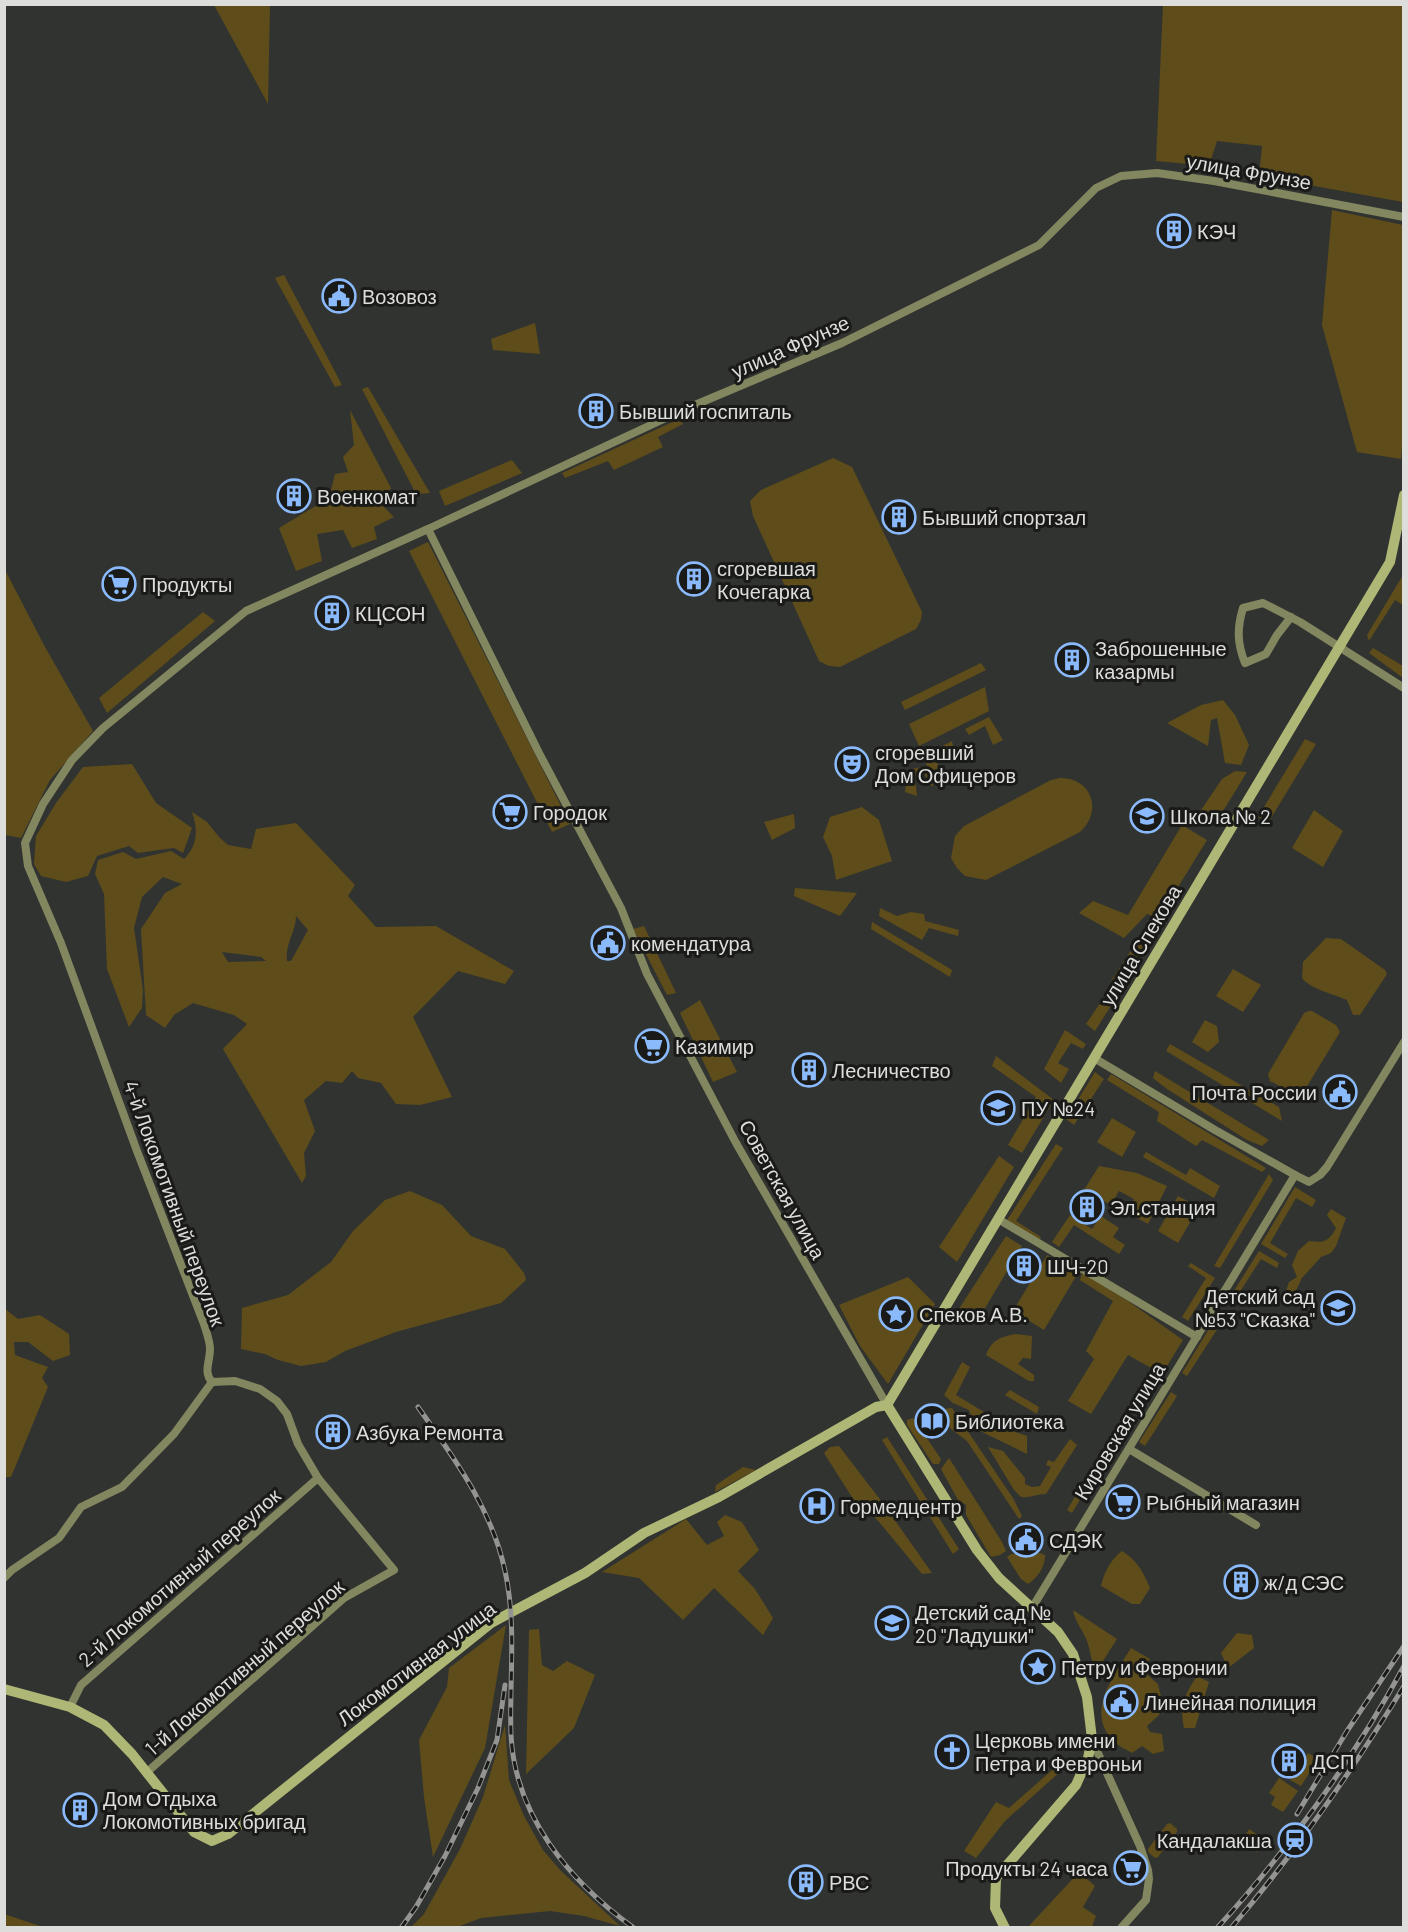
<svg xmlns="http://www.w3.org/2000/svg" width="1408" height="1932" font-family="Barlow,sans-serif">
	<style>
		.green { fill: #5e4d1a; fill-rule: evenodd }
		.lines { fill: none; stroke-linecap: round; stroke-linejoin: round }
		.street { stroke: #82875f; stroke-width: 8 }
		.secondary { stroke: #aeb775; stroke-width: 10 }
		.rail-casing { stroke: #949593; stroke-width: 5 }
		.rail { stroke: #1a1b19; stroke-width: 3; stroke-dasharray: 9; stroke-linecap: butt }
		.labels { text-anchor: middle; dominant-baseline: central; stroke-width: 6; stroke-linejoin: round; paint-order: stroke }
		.street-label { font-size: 20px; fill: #dddedc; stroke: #1a1b19 }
		.poi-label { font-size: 20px; fill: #dddedc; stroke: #1a1b19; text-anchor: start }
	</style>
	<rect width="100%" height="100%" fill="#313330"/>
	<g class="green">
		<path d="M214,5H270L268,104Z"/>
		<path d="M1163,5H1403V202L1259,176L1262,146L1217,141L1209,166L1156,161Z"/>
		<path d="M1332,210L1403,225L1404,421L1401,459L1357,452L1322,325Z"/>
		<path d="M284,275L342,385L335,387L275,278Z"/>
		<path d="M535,323L540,354L493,350L491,339Z"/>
		<path d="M368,387L430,493L416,494L362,389Z"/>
		<path d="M350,410L391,488L381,504L394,517L374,527L377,539L352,548L343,530L317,534L322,561L296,571L279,528L329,498L335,474L348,472L343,457L354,445Z"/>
		<path d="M679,419L683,424L658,437L663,447L614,470L608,461L565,478L562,473Z"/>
		<path d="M833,458L852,467L922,612L921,620L916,629L840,667L829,666L819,661L753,516L750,501L761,490Z"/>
		<path d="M512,460L522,473L445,506L439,491Z"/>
		<path d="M428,542L570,824L552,832L409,551Z"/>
		<path d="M4,568L45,647L93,731L50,780L21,838L5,835Z"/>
		<path d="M1403,575V605L1395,600L1369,641L1367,635Z"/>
		<path d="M203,612L215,621L107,713L99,698Z"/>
		<path d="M1373,648L1403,666V678L1369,653Z"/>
		<path d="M981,663L986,670L905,710L901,702Z"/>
		<path d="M985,687L989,711L919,746L909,724Z"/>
		<path d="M1223,700L1235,715L1249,745L1241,765L1225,763L1217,718L1211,720L1208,746L1167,723L1201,705Z"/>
		<path d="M989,717L1003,740L993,745L985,726L969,735L965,729Z"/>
		<path d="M1305,739L1316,744L1268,823L1258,817Z"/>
		<path d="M952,741L953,746C937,758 935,763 939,783L931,786L924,773L915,777L917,796L905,792L907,770L927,766L923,756Z"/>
		<path d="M132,764L156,803L192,828L183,853L174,848L138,853L129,846L97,856L88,876L66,882L41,876L34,864L36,836L56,803L83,767Z"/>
		<path d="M1235,771L1247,772L1217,821L1199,813L1222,779Z"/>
		<path d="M1060,778C1092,778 1103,811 1080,832L986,880L965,876L957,868L951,858L955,836L964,826L1051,780Z"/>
		<path d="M862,807L879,820L892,861L836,880L832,856L823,837L830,817Z"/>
		<path d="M1314,810L1343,831L1323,867L1292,848Z"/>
		<path d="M192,812L207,822L219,837L228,845L251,849L256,829L296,823L355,885L348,896L376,927L436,926L514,971L505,984L458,971L413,1017L452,1097L420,1105L396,1104L381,1083L358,1078L352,1071L342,1083L326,1081L304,1100L315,1131L304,1153L306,1176L302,1183L223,1049L247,1024L234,1015L193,1003L174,1015L165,1028L146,1015L141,929L165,893L182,884L163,877L142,897L134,928L143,990L142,1008L129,1027L107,969L104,894L95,874L98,860L123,852L136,859L171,851L184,859C198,845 198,830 192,812ZM296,916L308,930L291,961H287C285,943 296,932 296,916ZM222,952L261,957L266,961L228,962Z"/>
		<path d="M794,814L795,828L772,840L764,822Z"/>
		<path d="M1182,825L1207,840L1159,918L1147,914L1124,938L1079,913L1093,901L1128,915Z"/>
		<path d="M795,888L857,893L840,916L794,896Z"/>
		<path d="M880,908L897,916L911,912L924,914L925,921L959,930L958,936L929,928L922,940L879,916Z"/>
		<path d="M872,922L952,970L950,977L871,929Z"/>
		<path d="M644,926L676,993L667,995L633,929Z"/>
		<path d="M1147,926L1158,931L1122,986L1111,981Z"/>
		<path d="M1326,938L1341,939L1385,970L1387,974L1360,1015H1353L1347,1000C1333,994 1310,989 1302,978L1303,962Z"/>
		<path d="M1233,969L1261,985L1243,1012L1216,996Z"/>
		<path d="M1105,996L1114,1001L1095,1031L1086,1024Z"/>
		<path d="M700,1000L737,1072L713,1082L680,1013Z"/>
		<path d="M1308,1011H1312L1336,1025L1340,1032L1303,1093L1299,1096L1270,1081L1268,1074L1304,1013Z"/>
		<path d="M1205,1020L1217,1026L1219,1042L1208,1052L1192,1042Z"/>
		<path d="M1065,1030L1086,1044L1083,1049L1071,1043L1058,1063L1069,1069L1061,1083L1044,1069Z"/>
		<path d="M1170,1044L1279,1107L1282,1121L1166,1051Z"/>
		<path d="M996,1056L1054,1100L1022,1153L1008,1145L1036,1097L992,1066Z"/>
		<path d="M1155,1071L1269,1140L1262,1146L1247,1140L1167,1089L1153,1078Z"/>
		<path d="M1095,1072L1104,1079L1074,1125L1066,1119Z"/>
		<path d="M1111,1074L1266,1168L1262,1172L1202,1140L1196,1146L1157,1121L1159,1112L1107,1080Z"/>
		<path d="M1112,1118L1136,1132L1122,1157L1097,1142Z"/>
		<path d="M1056,1144L1063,1148L1016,1221L1041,1237L1039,1240L1007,1220Z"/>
		<path d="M1146,1152L1186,1175L1190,1168L1220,1186L1214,1198L1143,1157Z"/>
		<path d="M999,1156L1014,1167L957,1262L939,1247Z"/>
		<path d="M1099,1166L1137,1173L1167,1186L1148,1224L1127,1212L1134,1199L1119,1191L1111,1205L1084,1190Z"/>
		<path d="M1269,1174L1273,1180L1220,1268L1214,1266Z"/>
		<path d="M1295,1187L1316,1200L1312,1207L1296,1198L1270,1243L1288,1254L1285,1258L1261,1244Z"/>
		<path d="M410,1191L442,1205L471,1236L505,1249L524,1273L526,1280L501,1303L396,1332L345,1351L326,1362L301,1366L278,1360L265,1354L241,1349L242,1308L288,1295L331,1262L353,1231L385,1200Z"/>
		<path d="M1178,1196L1199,1207L1178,1243L1158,1231Z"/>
		<path d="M1331,1209L1346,1218L1336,1246L1331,1253L1321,1257L1302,1278L1289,1305L1283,1301L1289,1282L1297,1277L1292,1265L1298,1251L1309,1241C1323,1243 1329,1242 1336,1228L1327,1215Z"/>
		<path d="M1070,1215L1092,1229L1101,1216L1119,1228L1113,1237L1125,1245L1119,1254L1074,1225L1059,1247L1052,1242Z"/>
		<path d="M1006,1236L1022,1246L975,1325L957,1312Z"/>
		<path d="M1259,1251L1279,1263L1277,1268L1261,1259L1232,1304L1227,1302Z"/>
		<path d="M1047,1255L1078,1273L1044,1330L1013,1311Z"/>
		<path d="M1191,1263L1215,1278L1188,1321L1182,1317L1206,1278L1188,1266Z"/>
		<path d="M1082,1273L1128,1301L1183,1340L1162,1374L1128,1355L1091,1414L1068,1401L1094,1359L1086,1351L1113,1301L1080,1280Z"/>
		<path d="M908,1277L935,1304L888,1384L860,1346L839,1305Z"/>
		<path d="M4,1308L18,1319L40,1315L69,1334L70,1355L53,1361L28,1342H14L15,1355L48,1367L42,1378L48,1387L11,1477H5Z"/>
		<path d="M1212,1324L1218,1328L1187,1376L1182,1373Z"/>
		<path d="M1016,1334L1032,1336L1031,1359L1023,1358L1018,1364L1034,1375V1381H1029L986,1355C992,1339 1001,1337 1016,1334Z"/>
		<path d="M962,1362L970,1367L956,1395L999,1421L998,1426L1027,1436V1454L976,1429L969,1410L953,1403L944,1395Z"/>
		<path d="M1010,1390L1039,1407L1037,1414L1005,1395Z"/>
		<path d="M1171,1392L1177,1396L1145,1446L1139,1442Z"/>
		<path d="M952,1408L1013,1498L1022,1516L1019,1519L967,1441L951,1429L943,1417L944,1409Z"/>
		<path d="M913,1418L941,1459L939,1464H933L907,1425V1420Z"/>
		<path d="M887,1437L959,1549L953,1554L882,1440Z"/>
		<path d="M1070,1439L1077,1445L1046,1494C1037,1494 1030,1498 1021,1497L1014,1490L988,1447L1003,1451L1025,1478V1484L1032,1487L1040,1486L1051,1467L1046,1465L1048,1460L1054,1462Z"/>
		<path d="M839,1446L882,1502L932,1573L922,1574L880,1523L867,1509L855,1502L824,1453L830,1447Z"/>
		<path d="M1100,1455L1105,1458L1072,1513L1067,1510Z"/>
		<path d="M949,1458L1002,1542L1006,1551L1000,1555L991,1557L966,1515V1505L958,1500L941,1469Z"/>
		<path d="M743,1467L756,1470L715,1492L716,1485Z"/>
		<path d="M725,1515L742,1522L759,1550L738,1571L755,1589L773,1618L763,1635L714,1588L683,1620L639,1578L602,1572L686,1519L707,1545L724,1536L717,1522Z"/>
		<path d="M1122,1551C1138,1561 1143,1572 1150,1588L1140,1604H1132L1101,1586C1104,1572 1111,1559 1122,1551Z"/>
		<path d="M1040,1553L1045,1555C1046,1565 1037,1579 1028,1584L1021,1579L1007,1557L1011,1554Z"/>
		<path d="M1073,1610L1117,1639L1101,1664L1102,1672L1098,1674C1091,1663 1091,1653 1087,1641C1083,1630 1075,1622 1073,1610Z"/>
		<path d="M506,1625L485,1748L433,1857L424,1797L419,1740L447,1687L449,1668Z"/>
		<path d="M539,1629L542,1665L553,1671L567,1661L595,1675L574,1728L526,1774L529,1630Z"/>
		<path d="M1237,1633L1252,1635L1254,1648L1228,1668L1221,1653Z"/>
		<path d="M1131,1648L1150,1659L1144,1672L1158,1684L1162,1701L1159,1715L1147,1726L1150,1732L1162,1734L1164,1751L1153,1754L1142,1746L1132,1753C1127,1750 1120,1747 1116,1743C1083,1714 1114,1676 1131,1648Z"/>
		<path d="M1197,1676L1209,1682L1195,1728H1184C1179,1706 1185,1694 1197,1676Z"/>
		<path d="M505,1725L509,1780L524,1816L543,1850L560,1870L620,1926L584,1916L550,1911L481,1918L457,1927H411L424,1914L460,1849L483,1797Z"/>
		<path d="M1308,1753L1318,1759L1301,1786L1290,1780Z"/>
		<path d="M1060,1763L1062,1770L1005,1821L976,1858L964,1851L996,1802L1009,1808Z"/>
		<path d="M1279,1778L1298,1791L1283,1812L1271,1805L1275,1797L1269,1793Z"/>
		<path d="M1170,1823L1177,1829V1832L1158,1857L1155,1858L1148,1852V1849L1167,1824Z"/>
		<path d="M1249,1829L1265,1840L1257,1852L1242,1842Z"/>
		<path d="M1079,1872L1095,1886L1083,1907L1096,1916L1092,1927H1028Z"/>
		<path d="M4,1914L43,1927H5Z"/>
	</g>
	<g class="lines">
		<g class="street">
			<path d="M1291,617L1277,635L1266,654L1245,663C1237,643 1237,628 1243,608L1263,603L1300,622L1404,688"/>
			<path d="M1094,1058L1215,1130L1295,1175"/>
			<path d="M998,1219L1197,1337"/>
			<path d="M887,1405L736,1143L647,974L621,908L539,753L428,529L683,410L842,343L1039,245L1096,188L1121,176L1157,173L1214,181L1404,217"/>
			<path d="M1129,1449L1256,1525"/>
			<path d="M4,1578L12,1570L59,1538L81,1507L122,1487L174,1434L212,1382"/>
			<path d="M1032,1608L1295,1175L1309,1182L1320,1175L1327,1167L1404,1042"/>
			<path d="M70,1707L81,1685L318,1478"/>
			<path d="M1092,1740L1140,1846L1148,1870L1149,1879L1146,1900L1121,1928"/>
			<path d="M146,1773L344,1598L394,1570L318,1478L298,1444L287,1414L277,1401L260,1389L235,1381L212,1382C203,1372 210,1362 210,1349C210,1341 206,1331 204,1324L137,1151L61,943L28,866L25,843L43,804L72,760L103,728L246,611L428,529"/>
		</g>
		<g class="secondary">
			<path d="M887,1405L1390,562L1404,495"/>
			<path d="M887,1405L977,1550L999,1578L1058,1632L1073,1654L1087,1697L1092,1739L1088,1758L1076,1785L996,1878L995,1908L1005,1928"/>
			<path d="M4,1689L70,1707L104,1725L132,1754L194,1832L212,1841L228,1834L491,1623L585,1573L644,1533L719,1497L876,1407L887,1405"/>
		</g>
		<defs>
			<g id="rail">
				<path d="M418,1407C454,1458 492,1509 505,1571C517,1625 509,1681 511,1735C515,1816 570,1882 634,1928"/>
				<path d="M1297,1814L1347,1731L1404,1646"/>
				<path d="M401,1928L416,1907L445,1856L478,1788L497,1740L505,1685"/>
				<path d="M1217,1928C1286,1853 1356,1755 1404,1666"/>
				<path d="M1231,1928C1296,1852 1352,1771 1404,1686"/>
			</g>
		</defs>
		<use href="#rail" class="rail-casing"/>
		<use href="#rail" class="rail"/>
	</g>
	<defs>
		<symbol id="building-ring" viewBox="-11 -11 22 22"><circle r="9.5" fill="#1a1b19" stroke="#8abafc" stroke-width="1.5"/><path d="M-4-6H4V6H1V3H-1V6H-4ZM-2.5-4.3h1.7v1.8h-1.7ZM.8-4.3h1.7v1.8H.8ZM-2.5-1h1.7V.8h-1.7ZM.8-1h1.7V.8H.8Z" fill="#8abafc"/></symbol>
		<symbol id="civic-ring" viewBox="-11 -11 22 22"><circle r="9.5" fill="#1a1b19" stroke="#8abafc" stroke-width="1.5"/><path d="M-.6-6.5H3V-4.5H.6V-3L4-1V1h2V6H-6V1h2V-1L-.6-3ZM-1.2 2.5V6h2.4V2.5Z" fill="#8abafc"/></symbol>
		<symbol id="supermarket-ring" viewBox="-11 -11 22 22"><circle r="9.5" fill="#1a1b19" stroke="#8abafc" stroke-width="1.5"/><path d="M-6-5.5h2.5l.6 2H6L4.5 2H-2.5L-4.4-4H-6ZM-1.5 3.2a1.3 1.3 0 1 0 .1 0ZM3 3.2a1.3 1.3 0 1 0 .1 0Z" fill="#8abafc"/></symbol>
		<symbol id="theatre-ring" viewBox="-11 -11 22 22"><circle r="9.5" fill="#1a1b19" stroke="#8abafc" stroke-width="1.5"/><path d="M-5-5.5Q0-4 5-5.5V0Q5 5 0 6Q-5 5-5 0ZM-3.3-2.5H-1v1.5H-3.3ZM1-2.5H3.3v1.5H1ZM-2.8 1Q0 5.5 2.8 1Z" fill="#8abafc"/></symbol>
		<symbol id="school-ring" viewBox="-11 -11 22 22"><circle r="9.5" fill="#1a1b19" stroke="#8abafc" stroke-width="1.5"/><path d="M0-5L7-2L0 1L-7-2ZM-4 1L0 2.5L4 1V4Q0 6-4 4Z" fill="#8abafc"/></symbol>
		<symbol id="university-ring" viewBox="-11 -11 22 22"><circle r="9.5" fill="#1a1b19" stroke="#8abafc" stroke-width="1.5"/><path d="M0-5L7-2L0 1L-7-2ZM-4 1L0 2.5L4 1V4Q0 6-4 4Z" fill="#8abafc"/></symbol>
		<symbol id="sight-ring" viewBox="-11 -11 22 22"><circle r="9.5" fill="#1a1b19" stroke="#8abafc" stroke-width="1.5"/><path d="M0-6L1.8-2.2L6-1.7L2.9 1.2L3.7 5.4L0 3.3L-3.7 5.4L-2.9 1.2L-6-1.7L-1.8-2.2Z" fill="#8abafc"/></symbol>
		<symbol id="library-ring" viewBox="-11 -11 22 22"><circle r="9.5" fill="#1a1b19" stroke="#8abafc" stroke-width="1.5"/><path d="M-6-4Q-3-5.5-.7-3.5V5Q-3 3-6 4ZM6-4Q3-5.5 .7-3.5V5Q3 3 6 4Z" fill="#8abafc"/></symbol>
		<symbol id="hospital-ring" viewBox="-11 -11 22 22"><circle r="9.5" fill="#1a1b19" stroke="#8abafc" stroke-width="1.5"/><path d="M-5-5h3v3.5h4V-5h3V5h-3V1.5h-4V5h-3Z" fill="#8abafc"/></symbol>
		<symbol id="church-ring" viewBox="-11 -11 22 22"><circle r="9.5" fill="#1a1b19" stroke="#8abafc" stroke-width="1.5"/><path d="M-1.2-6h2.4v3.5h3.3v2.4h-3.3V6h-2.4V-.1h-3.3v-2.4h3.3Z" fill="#8abafc"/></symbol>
		<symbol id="station-ring" viewBox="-11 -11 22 22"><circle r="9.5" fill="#1a1b19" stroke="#8abafc" stroke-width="1.5"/><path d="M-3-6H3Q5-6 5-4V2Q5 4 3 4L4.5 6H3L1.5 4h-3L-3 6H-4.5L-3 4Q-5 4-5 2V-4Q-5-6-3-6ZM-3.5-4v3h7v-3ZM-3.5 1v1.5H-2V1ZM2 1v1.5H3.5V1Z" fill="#8abafc"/></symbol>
	</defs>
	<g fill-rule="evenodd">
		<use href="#building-ring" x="1155" y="212" width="38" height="38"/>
		<use href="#civic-ring" x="320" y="277" width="38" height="38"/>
		<use href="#building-ring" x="577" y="392" width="38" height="38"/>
		<use href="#building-ring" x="275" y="477" width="38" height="38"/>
		<use href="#building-ring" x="880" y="498" width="38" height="38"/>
		<use href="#building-ring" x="675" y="560" width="38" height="38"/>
		<use href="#supermarket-ring" x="100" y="565" width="38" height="38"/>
		<use href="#building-ring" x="313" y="594" width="38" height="38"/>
		<use href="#building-ring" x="1053" y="641" width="38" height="38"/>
		<use href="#theatre-ring" x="833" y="745" width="38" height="38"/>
		<use href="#supermarket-ring" x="491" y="793" width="38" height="38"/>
		<use href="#school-ring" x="1128" y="797" width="38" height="38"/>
		<use href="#civic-ring" x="589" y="924" width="38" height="38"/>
		<use href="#supermarket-ring" x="633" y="1027" width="38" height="38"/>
		<use href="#building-ring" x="790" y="1051" width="38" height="38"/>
		<use href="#civic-ring" x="1321" y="1073" width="38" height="38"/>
		<use href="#university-ring" x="979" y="1089" width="38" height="38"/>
		<use href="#building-ring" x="1068" y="1188" width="38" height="38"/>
		<use href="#building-ring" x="1005" y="1247" width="38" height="38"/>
		<use href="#school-ring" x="1319" y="1289" width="38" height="38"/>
		<use href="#sight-ring" x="877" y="1295" width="38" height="38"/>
		<use href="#library-ring" x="913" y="1402" width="38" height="38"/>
		<use href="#building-ring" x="314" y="1413" width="38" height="38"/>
		<use href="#supermarket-ring" x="1104" y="1483" width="38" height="38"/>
		<use href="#hospital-ring" x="798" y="1487" width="38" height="38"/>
		<use href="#civic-ring" x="1007" y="1521" width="38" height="38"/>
		<use href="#building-ring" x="1222" y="1563" width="38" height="38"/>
		<use href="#school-ring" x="873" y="1604" width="38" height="38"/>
		<use href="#sight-ring" x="1019" y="1648" width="38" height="38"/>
		<use href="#civic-ring" x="1102" y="1683" width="38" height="38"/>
		<use href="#church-ring" x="933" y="1733" width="38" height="38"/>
		<use href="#building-ring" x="1270" y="1742" width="38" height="38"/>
		<use href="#building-ring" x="61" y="1791" width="38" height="38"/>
		<use href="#station-ring" x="1276" y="1821" width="38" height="38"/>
		<use href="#supermarket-ring" x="1112" y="1849" width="38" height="38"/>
		<use href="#building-ring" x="787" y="1863" width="38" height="38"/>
	</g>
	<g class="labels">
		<g class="street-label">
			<text transform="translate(1249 171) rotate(10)">улица Фрунзе</text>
			<text transform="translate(790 346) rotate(-24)">улица Фрунзе</text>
			<text transform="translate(1140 945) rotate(-59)">улица Спекова</text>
			<text transform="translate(783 1189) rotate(61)">Советская улица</text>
			<text transform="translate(175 1203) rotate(70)">4-й Локомотивный переулок</text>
			<text transform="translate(1119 1431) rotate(-59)">Кировская улица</text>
			<text transform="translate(179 1577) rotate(-41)">2-й Локомотивный переулок</text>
			<text transform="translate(416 1663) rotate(-37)">Локомотивная улица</text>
			<text transform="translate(244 1667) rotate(-41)">1-й Локомотивный переулок</text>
		</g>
		<g class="poi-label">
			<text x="1197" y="231">КЭЧ</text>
			<text x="362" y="296">Возовоз</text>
			<text x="619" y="411">Бывший госпиталь</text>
			<text x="317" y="496">Военкомат</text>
			<text x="922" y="517">Бывший спортзал</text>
			<text x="717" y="568">сгоревшая<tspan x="717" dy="23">Кочегарка</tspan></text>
			<text x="142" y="584">Продукты</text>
			<text x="355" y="613">КЦСОН</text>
			<text x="1095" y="648">Заброшенные<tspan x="1095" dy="23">казармы</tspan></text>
			<text x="875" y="752">сгоревший<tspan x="875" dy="23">Дом Офицеров</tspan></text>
			<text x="533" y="812">Городок</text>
			<text x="1170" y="816">Школа № 2</text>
			<text x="631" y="943">комендатура</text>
			<text x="675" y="1046">Казимир</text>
			<text x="832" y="1070">Лесничество</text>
			<text x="1317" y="1092" text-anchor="end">Почта России</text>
			<text x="1021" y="1108">ПУ №24</text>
			<text x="1110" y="1207">Эл.станция</text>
			<text x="1047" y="1266">ШЧ-20</text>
			<text x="1315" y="1296" text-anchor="end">Детский сад<tspan x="1315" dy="23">№53 "Сказка"</tspan></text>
			<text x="919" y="1314">Спеков А.В.</text>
			<text x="955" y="1421">Библиотека</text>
			<text x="356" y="1432">Азбука Ремонта</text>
			<text x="1146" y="1502">Рыбный магазин</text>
			<text x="840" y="1506">Гормедцентр</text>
			<text x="1049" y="1540">СДЭК</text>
			<text x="1264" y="1582">ж/д СЭС</text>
			<text x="915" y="1612">Детский сад №<tspan x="915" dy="23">20 "Ладушки"</tspan></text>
			<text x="1061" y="1667">Петру и Февронии</text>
			<text x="1144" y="1702">Линейная полиция</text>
			<text x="975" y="1740">Церковь имени<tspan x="975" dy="23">Петра и Февроньи</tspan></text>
			<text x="1312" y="1761">ДСП</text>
			<text x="103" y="1798">Дом Отдыха<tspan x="103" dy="23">Локомотивных бригад</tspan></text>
			<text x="1272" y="1840" text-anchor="end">Кандалакша</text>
			<text x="1108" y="1868" text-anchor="end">Продукты 24 часа</text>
			<text x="829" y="1882">РВС</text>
		</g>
	</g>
	<rect width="1408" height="1932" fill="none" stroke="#dddedc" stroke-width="12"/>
</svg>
